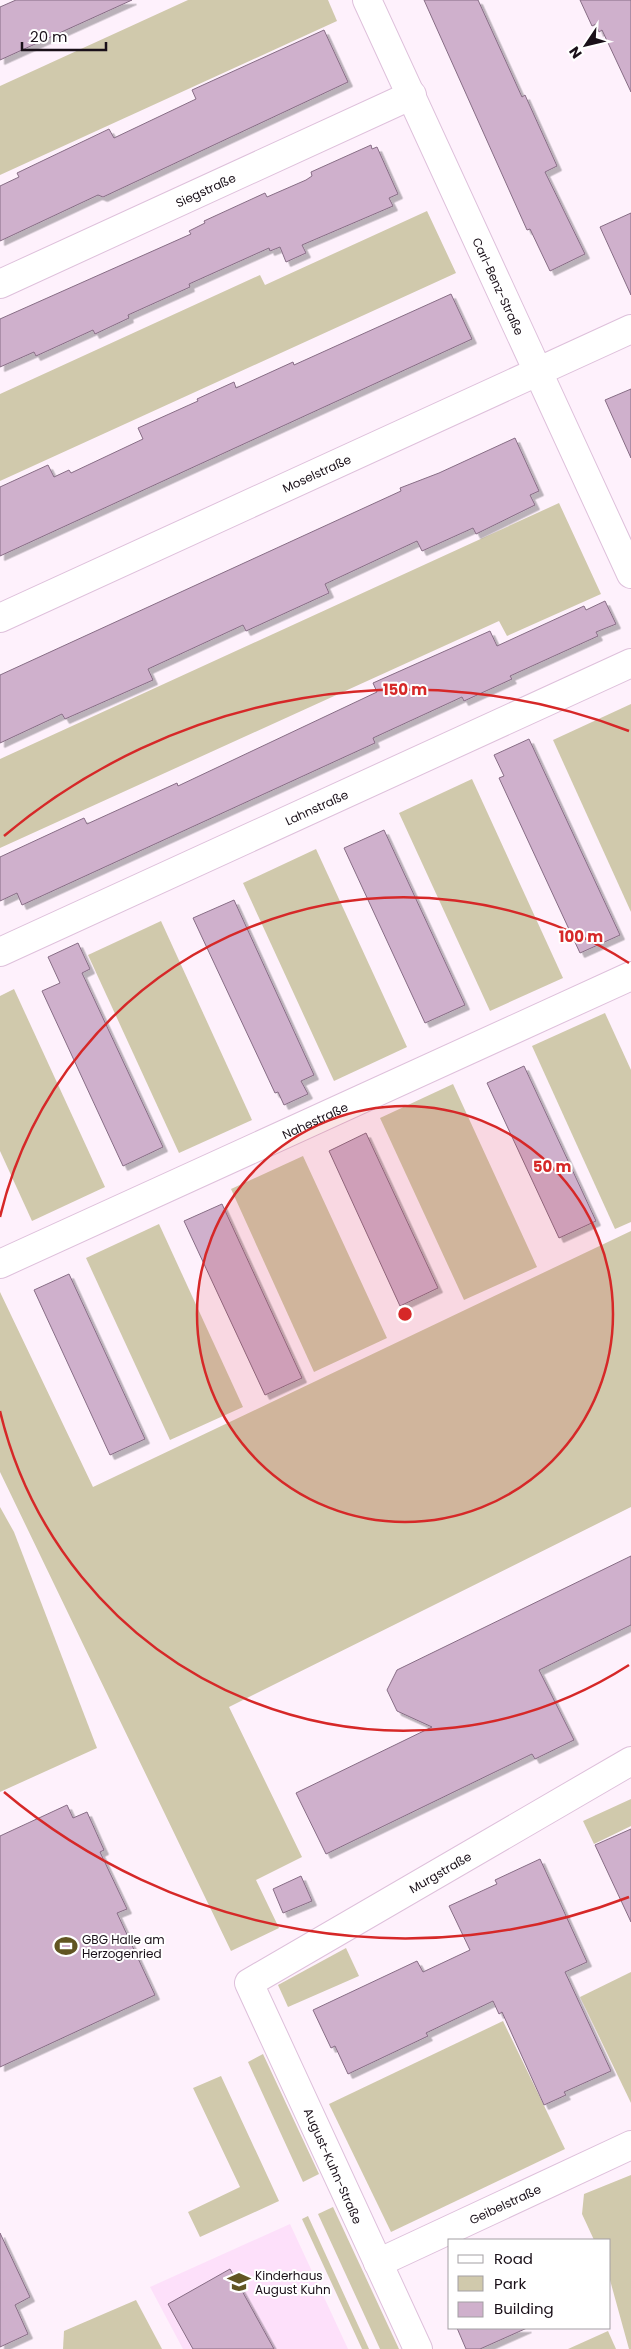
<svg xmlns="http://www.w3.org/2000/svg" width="631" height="2349" font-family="Poppins,sans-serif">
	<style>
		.built { fill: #fde0fa }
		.green { fill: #d0c9ac }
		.building { fill: #cfb0cc; stroke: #876d85; filter: url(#shadow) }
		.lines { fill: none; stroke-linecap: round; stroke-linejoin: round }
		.minor-casing { stroke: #dec0db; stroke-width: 30 }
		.tertiary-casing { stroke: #dec0db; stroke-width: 30 }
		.minor { stroke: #fff; stroke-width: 28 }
		.tertiary { stroke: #fff; stroke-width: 28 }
		.ring { fill: none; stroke: #d62828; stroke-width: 2.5 }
		.labels { text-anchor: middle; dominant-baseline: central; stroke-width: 4; stroke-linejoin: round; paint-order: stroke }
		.street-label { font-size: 12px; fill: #1a1019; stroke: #fff }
		.poi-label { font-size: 12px; fill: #1a1019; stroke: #fff; text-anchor: start }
		.centre { fill: #d62828; stroke: #fff; stroke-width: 2.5 }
		.ring-label { font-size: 15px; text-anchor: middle; font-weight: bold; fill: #d62828; stroke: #fff; stroke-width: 4; stroke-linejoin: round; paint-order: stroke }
	</style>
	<defs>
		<filter id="shadow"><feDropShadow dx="4.5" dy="4.5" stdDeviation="0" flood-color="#0004"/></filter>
	</defs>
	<rect width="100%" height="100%" fill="#fef1fc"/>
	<path class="built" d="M290,2224L348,2349H183L150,2287Z"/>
	<g class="green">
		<path d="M188,0H328L337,21L0,175V86Z"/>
		<path d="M427,211L456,273L0,481V394L260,275L265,285Z"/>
		<path d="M559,503L601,594L507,636L499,621L0,848V759Z"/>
		<path d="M631,704V912L553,740Z"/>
		<path d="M472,779L563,978L490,1011L399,813Z"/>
		<path d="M316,849L407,1047L334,1081L243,883Z"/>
		<path d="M161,921L252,1120L179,1153L88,955Z"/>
		<path d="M14,989L105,1187L32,1221L0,1151V996Z"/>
		<path d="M605,1013L631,1070V1222L615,1229L532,1046Z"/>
		<path d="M453,1084L537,1267L464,1300L380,1118Z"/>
		<path d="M303,1156L387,1338L314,1372L231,1189Z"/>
		<path d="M159,1224L243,1407L170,1440L86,1258Z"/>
		<path d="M631,1231V1507L229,1707L302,1857L256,1880L279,1928L231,1951L0,1472V1292L93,1487Z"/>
		<path d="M0,1507L14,1532L97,1748L0,1792Z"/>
		<path d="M631,1799V1826L594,1844L583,1821Z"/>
		<path d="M346,1948L359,1976L288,2007L278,1985Z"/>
		<path d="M631,1972V2103L580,1997Z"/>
		<path d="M503,2021L565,2149L391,2232L329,2104Z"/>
		<path d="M263,2054L319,2174L303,2182L248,2062Z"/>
		<path d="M221,2076L279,2201L200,2237L188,2212L240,2187L193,2088Z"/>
		<path d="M631,2175V2349H629L610,2280V2240H594L582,2214L584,2194Z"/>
		<path d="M333,2207L399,2349H380L318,2214Z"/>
		<path d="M308,2216L369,2349H362L302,2219Z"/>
		<path d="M136,2300L162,2349H63L64,2331Z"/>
		<path d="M608,2331L616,2349H568Z"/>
	</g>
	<g class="building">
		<path d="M16,0H132L0,60V7Z"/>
		<path d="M424,0H478L522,97L525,95L557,166L545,172L585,254L550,271L530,229L527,230Z"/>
		<path d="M580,0H631V92L602,30L599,32L596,24L592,26Z"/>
		<path d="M324,30L348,82L103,197L98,195L0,241V186L19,177L17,173L109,129L114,138L196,99L192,90Z"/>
		<path d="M371,145L372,149L377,147L398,194L389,198L393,206L302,245L306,253L286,262L280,247L270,251L269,248L189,284L190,287L128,315L129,318L95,334L93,330L36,356L34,352L0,367V319L191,234L189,231L205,223L204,221L265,193L267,197L306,180L312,176L311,172Z"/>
		<path d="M631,213V295L600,227Z"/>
		<path d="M451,294L472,339L0,556V487L48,465L54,477L69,470L71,473L143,439L138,428L198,401L197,399L234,382L236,388L293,362L294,365Z"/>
		<path d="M631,389V458L605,400Z"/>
		<path d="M515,438L539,491L530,495L535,505L476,534L473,528L422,551L417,541L325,584L329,593L246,631L243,625L148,669L153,680L65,719L62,714L0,743V675L401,491L400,488L439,473Z"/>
		<path d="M605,601L616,624L596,632L598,636L510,676L512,679L464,701L462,697L373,738L375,743L22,905L17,893L0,901V857L84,818L87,824L177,783L178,786L377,692L373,683L490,631L497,646L584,606L586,610Z"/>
		<path d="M529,739L620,935L580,953L499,778L504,776L494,755Z"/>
		<path d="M384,830L465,1005L425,1023L344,848Z"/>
		<path d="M234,900L314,1075L301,1081L308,1094L284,1105L278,1092L275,1093L193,918Z"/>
		<path d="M78,943L90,969L82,973L163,1147L123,1166L42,991L60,983L48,957Z"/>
		<path d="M524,1066L596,1221L559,1238L487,1083Z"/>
		<path d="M366,1133L438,1288L400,1306L329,1151Z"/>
		<path d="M222,1204L302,1378L265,1395L184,1221Z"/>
		<path d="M69,1274L145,1439L110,1455L34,1290Z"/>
		<path d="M631,1556V1625L539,1670L574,1740L535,1759L532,1754L326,1854L296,1793L432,1727L397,1711L387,1690L397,1670Z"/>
		<path d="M67,1805L73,1818L87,1812L104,1850L100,1852L127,1909L117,1913L155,1995L0,2067V1836Z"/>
		<path d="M631,1829V1922L595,1845Z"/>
		<path d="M540,1859L587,1962L565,1972L611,2071L564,2092L566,2095L544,2105L502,2012L499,2014L493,2001L426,2033L428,2036L348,2074L335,2046L331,2048L313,2010L417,1961L423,1972L470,1950L449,1906L497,1884L495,1880Z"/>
		<path d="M301,1876L312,1901L283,1913L273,1889Z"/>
		<path d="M0,2233L30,2297L15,2305L28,2334L0,2347Z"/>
		<path d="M230,2269L274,2349H193L168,2304Z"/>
		<path d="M457,2328H527L480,2349H466Z"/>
	</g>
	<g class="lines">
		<defs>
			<g id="minor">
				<path id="s1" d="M0,284L412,95"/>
				<path id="s2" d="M0,618L631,329"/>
				<path id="s3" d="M0,952L631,663"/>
				<path id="s4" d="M0,1264L631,976"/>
				<path id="s5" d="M378,2263L631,2145"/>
				<path id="s6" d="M418,2349L249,1983L631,1761"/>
			</g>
			<g id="tertiary">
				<path id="s7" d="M367,0L631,574"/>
			</g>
		</defs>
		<use href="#minor" class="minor-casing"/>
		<use href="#tertiary" class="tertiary-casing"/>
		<use href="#minor" class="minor"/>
		<use href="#tertiary" class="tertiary"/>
	</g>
	<circle cx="405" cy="1314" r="208" fill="#d62828" fill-opacity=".12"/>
	<g class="ring">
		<circle cx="405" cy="1314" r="208"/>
		<path d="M629 1665A416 416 0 0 1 0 1411M0 1217A416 416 0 0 1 629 963"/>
		<path d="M629 1897A624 624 0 0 1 4 1792M4 836A624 624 0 0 1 629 731"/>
	</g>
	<defs>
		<symbol id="stadium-bare" viewBox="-9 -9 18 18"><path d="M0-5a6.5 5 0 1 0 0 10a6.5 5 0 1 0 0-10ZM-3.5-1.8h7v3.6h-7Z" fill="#615522" stroke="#fff" stroke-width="2.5" paint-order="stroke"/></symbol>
		<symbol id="school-bare" viewBox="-9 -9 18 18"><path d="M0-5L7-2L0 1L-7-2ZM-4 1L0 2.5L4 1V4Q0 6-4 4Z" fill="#615522" stroke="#fff" stroke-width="2.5" paint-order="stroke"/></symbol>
	</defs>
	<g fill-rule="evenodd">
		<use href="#stadium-bare" x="50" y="1930" width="32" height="32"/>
		<use href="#school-bare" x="223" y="2266" width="32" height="32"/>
	</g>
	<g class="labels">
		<g class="street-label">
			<text stroke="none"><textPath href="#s1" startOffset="226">Siegstraße</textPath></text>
			<text stroke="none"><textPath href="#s7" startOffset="315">Carl-Benz-Straße</textPath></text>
			<text stroke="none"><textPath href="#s2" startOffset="348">Moselstraße</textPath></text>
			<text stroke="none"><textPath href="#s3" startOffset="348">Lahnstraße</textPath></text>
			<text stroke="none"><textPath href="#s4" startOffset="346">Nahestraße</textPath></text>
			<text stroke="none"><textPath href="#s6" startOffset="624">Murgstraße</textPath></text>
			<text transform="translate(333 2166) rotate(66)">August-Kuhn-Straße</text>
			<text stroke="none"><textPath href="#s5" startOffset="140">Geibelstraße</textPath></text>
		</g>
		<g class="poi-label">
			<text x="82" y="1939">GBG Halle am<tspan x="82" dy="14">Herzogenried</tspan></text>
			<text x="255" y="2275">Kinderhaus<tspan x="255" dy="14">August Kuhn</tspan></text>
		</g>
	</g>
	<circle cx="405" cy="1314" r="8" class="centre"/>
	<g class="ring-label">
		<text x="405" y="695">150 m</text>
		<text x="581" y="942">100 m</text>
		<text x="552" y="1172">50 m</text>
	</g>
	<rect x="448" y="2239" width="162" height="90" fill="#ffffff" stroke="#a39fa3"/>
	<rect x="458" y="2255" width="25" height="8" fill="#ffffff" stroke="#a39fa3"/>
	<text x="494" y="2264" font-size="15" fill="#1a1019">Road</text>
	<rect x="458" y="2276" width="25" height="15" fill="#d0c9ac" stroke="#a39fa3"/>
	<text x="494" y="2289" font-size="15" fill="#1a1019">Park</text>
	<rect x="458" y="2302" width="25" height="15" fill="#cfb0cc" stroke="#a39fa3"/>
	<text x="494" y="2314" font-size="15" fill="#1a1019">Building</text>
	<g transform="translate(586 45) rotate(235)" stroke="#ffffff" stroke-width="4" paint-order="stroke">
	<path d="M0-4L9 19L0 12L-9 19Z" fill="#1a1019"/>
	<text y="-8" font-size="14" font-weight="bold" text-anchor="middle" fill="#1a1019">N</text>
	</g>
	<path d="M22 42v8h84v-8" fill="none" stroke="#1a1019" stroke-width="2.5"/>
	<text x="30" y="42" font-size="15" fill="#1a1019" stroke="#ffffff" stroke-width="4" paint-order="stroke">20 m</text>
</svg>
